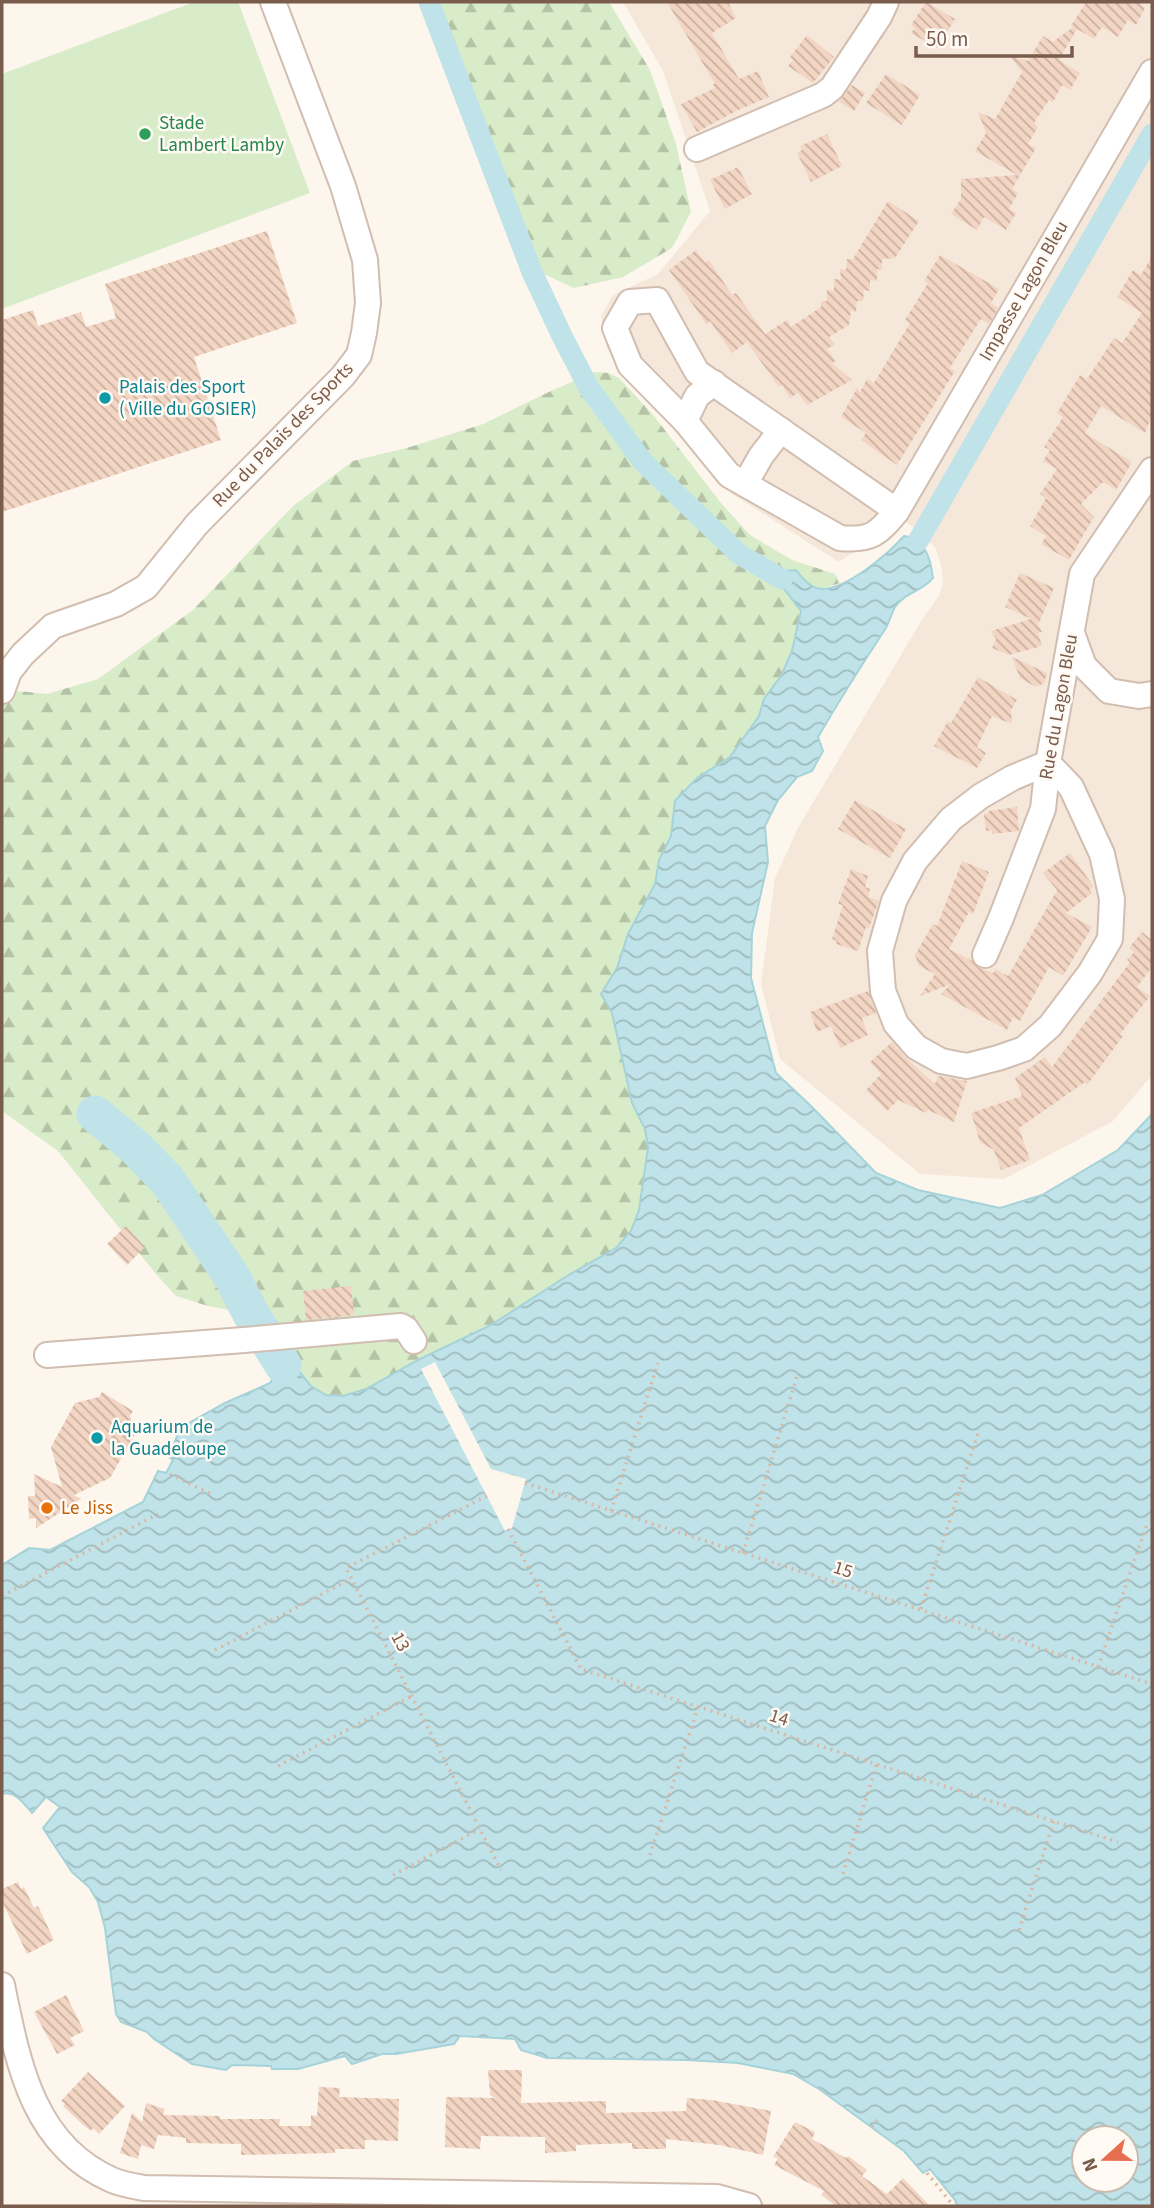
<svg xmlns="http://www.w3.org/2000/svg" width="1154" height="2208" font-family="'Source Sans 3',sans-serif">
	<style>
		.residential { fill: #f5e8da }
		.forest { fill: url(#forest-firs) }
		.pitch { fill: #d8ecc9 }
		.water { fill: url(#water-waves); stroke: #a5d3da; stroke-width: 2; fill-rule: evenodd }
		.pier { fill: #fdf6ec }
		.lines { fill: none; stroke-linecap: round; stroke-linejoin: round }
		.canal { stroke: #bfe3e8; stroke-width: 21 }
		.river { stroke: #bfe3e8; stroke-width: 37 }
		.building { fill: url(#building-back-hatch) }
		.minor-casing { stroke: #d1beb0; stroke-width: 28 }
		.path { stroke: #d9b8a5; stroke-width: 3.5; stroke-dasharray: 2 5; stroke-linecap: butt }
		.minor { stroke: #fff; stroke-width: 24 }
		.leisure-dot { fill: #2e9e5b; stroke: #fffaf3; stroke-width: 2.5 }
		.culture-dot { fill: #0f9aa8; stroke: #fffaf3; stroke-width: 2.5 }
		.food-dot { fill: #e8710a; stroke: #fffaf3; stroke-width: 2.5 }
		.labels { text-anchor: middle; dominant-baseline: central; stroke-width: 5; stroke-linejoin: round; paint-order: stroke }
		.leisure-label { font-size: 19px; fill: #27864d; stroke: #fffaf3; text-anchor: start }
		.street-label { font-size: 19px; fill: #7a5c4d; stroke: #fffaf3 }
		.culture-label { font-size: 19px; fill: #0d838f; stroke: #fffaf3; text-anchor: start }
		.food-label { font-size: 19px; fill: #c56008; stroke: #fffaf3; text-anchor: start }
	</style>
	<defs>
		<pattern id="forest-firs" width="22" height="20" patternUnits="userSpaceOnUse" patternTransform="scale(1.75)"><rect width="22" height="20" fill="#d8ecc9"/><path d="M5 1l3.5 6h-7zM16 11l3.5 6h-7z" fill="#b4c2a5"/></pattern>
		<pattern id="water-waves" width="16" height="10" patternUnits="userSpaceOnUse" patternTransform="scale(1.75)"><rect width="16" height="10" fill="#bfe3e8"/><path d="M0 5q4-4 8 0t8 0" fill="none" stroke="#a0bbbe"/></pattern>
		<pattern id="building-back-hatch" width="6" height="6" patternUnits="userSpaceOnUse" patternTransform="scale(1.75)"><rect width="6" height="6" fill="#f3d5c3"/><path d="M-1 5l2 2M0 0l6 6M5-1l2 2" fill="none" stroke="#cab0a1"/></pattern>
	</defs>
	<rect width="100%" height="100%" fill="#fdf6ec"/>
	<path class="residential" d="M623,2H1152V1075L1113,1121L1004,1179L920,1174L780,1059L761,984L775,878L799,826L923,618L939,596L943,583L941,565L935,547L903,519L839,562L732,494L607,349L601,316L613,295L658,274L710,211L663,71Z"/>
	<g class="forest">
		<path d="M434,2H609L650,70L676,144L691,212L672,248L623,277L574,288L542,273L525,248Z"/>
		<path d="M595,372L608,373L619,378L654,416L721,503L750,535L792,560L835,574L840,583L821,589L806,583L782,586L801,611L792,651L781,676L764,699L759,716L730,757L697,778L675,801L671,836L659,860L655,884L628,934L617,968L601,993L612,1013L632,1103L645,1129L648,1148L639,1210L631,1231L616,1248L567,1276L491,1325L418,1360L366,1389L343,1396L326,1395L311,1386L292,1363L269,1321L256,1315L208,1306L176,1296L156,1274L58,1151L2,1111V683L18,691L47,694L98,679L193,610L293,506L353,461L410,447L483,424L553,390Z"/>
	</g>
	<path class="pitch" d="M194,2H238L310,193L2,309V74Z"/>
	<path class="water" d="M904,536C925,537 931,561 933,578C922,592 905,592 895,607C891,614 889,624 884,631C861,666 839,701 818,737L823,751L812,771L797,777L778,800L765,826L768,862L752,933L751,978L776,1073L812,1107L876,1173L918,1190L1000,1208L1042,1195L1118,1150L1152,1114V2206H957L955,2200L930,2169L923,2173L904,2151L819,2089L793,2074L738,2063L687,2060L547,2058L521,2050L515,2039L460,2036L454,2044L396,2054H382L352,2064L345,2056L298,2069H272L271,2066L232,2065L226,2070L192,2064L154,2039L147,2032L121,2022L116,2014L105,1928L98,1902L89,1887L72,1872L43,1828L60,1807L46,1797L32,1813C24,1804 15,1790 2,1794V1565L29,1548L50,1550L143,1502L158,1471L166,1473L173,1460L169,1457L180,1428L225,1403L270,1383L275,1375L274,1368L292,1363L311,1386L326,1395L343,1396L366,1389L418,1360L491,1325L567,1276L616,1248L631,1231L639,1210L648,1148L645,1129L632,1103L612,1013L601,994L617,968L628,934L655,884L659,860L671,836L675,801L697,778L730,757L759,716L764,699L781,676L792,651L801,611L782,586L785,571L796,570C803,579 810,588 822,589C847,589 888,554 904,536ZM1084,2138H1126V2180H1084Z"/>
	<path class="pier" d="M435,1362L491,1469L526,1479L512,1528L505,1531L421,1369Z"/>
	<g class="lines">
		<g class="canal">
			<path d="M429,2L532,272L562,336L589,388L643,462L739,554L782,579"/>
			<path d="M918,541L1152,134"/>
		</g>
		<path class="river" d="M95,1114L135,1147L167,1180L232,1277L251,1314L283,1365"/>
	</g>
	<g class="building">
		<path d="M667,2H728L736,18L712,33L739,79L758,71L769,97L736,111L697,132L681,104L715,88L713,84H715Z"/>
		<path d="M926,2L955,19L937,48L911,33L915,28L911,25Z"/>
		<path d="M1086,2H1137L1145,8L1136,25L1128,20L1118,37L1102,27L1094,39L1077,29L1059,60L1080,73L1070,90L1062,85L1053,102L1049,100L1034,123L1038,127L1028,144L1036,148L1012,189L1018,193L1009,209L1016,213L1006,230L984,217L977,230L951,214L961,199V179L1017,175L975,151L986,133L978,112L995,119L1022,72L1010,56L1028,61L1043,36L1053,42L1073,27L1071,26Z"/>
		<path d="M807,35L834,57L813,83L788,66L793,60L790,57Z"/>
		<path d="M886,74L920,95L902,125L866,103Z"/>
		<path d="M852,85L865,93L854,111L839,102Z"/>
		<path d="M827,134L842,166L811,182L797,153L802,150L800,146Z"/>
		<path d="M738,167L752,194L725,209L710,180Z"/>
		<path d="M888,201L919,221L895,258L882,259V270L877,269V281L870,280V291L864,290L863,301H857L856,312L851,311L849,325L829,337L835,344L827,349L836,361L832,363L852,380L807,405L798,393L790,398L782,385L779,387L747,342L732,353L710,321L707,325L669,270L696,250L705,262L709,260L732,295L736,293L765,334L787,320L791,327L821,307V301H827V290L834,291V279L841,280L840,269L846,270L847,259H853Z"/>
		<path d="M267,231L297,323L194,357L221,440L2,512V320L33,310L38,326L81,312L86,327L116,318L105,284Z"/>
		<path d="M940,255L999,289L991,303L998,308L989,324L981,319L950,368L955,371L897,465L861,440L866,433L841,417L857,388L860,392L867,379L874,383L910,323L905,320L928,283L924,281Z"/>
		<path d="M1152,256V416L1145,433L1101,406L1085,433L1132,462L1116,490L1103,482L1081,504L1094,517L1069,560L1041,544L1046,536L1030,526L1046,498L1040,494L1057,469L1043,461L1050,450L1044,447L1063,417L1057,413L1080,375L1087,379L1114,338L1122,343L1142,313L1117,297L1133,270L1141,275Z"/>
		<path d="M1020,573L1054,588L1039,623L1037,622L1042,632L1038,633L1042,646L1009,655L992,648L996,639L991,631L1031,619L1005,607Z"/>
		<path d="M1012,657L1047,673L1044,683L1036,687L1020,678Z"/>
		<path d="M978,677L1017,700L1011,710L1012,724L992,716L977,747L986,753L977,768L934,746L948,721L951,723Z"/>
		<path d="M855,800L906,829L890,858L838,829Z"/>
		<path d="M1017,807L1019,831L992,834V830L986,831L984,814L989,813V811Z"/>
		<path d="M1070,853L1094,887L1089,890L1092,893L1066,913L1092,927L1063,976L1049,967L1020,1021L1013,1017L1007,1030L941,994L951,984L920,996L935,974L919,966L915,955L933,924L937,926L962,861L989,872L973,914L969,912L949,949L972,961L979,968L994,973L995,969L1008,976L1057,890L1043,873Z"/>
		<path d="M851,869L868,876L865,887L870,889L868,897L879,901L869,928L866,927L858,951L836,944L837,941L832,939L843,905L838,904Z"/>
		<path d="M1142,932L1152,940V967L1137,987L1150,996L1120,1034L1123,1036L1087,1085L1085,1082L1019,1128L1030,1160L1001,1170L994,1150L980,1142L971,1113L1022,1096L1015,1078L1045,1057L1052,1067L1130,962L1127,960L1134,952L1129,948Z"/>
		<path d="M868,991L876,1013L862,1018L868,1035L840,1048L831,1026L817,1032L810,1012Z"/>
		<path d="M892,1042L905,1057L935,1084L938,1076L967,1081L954,1122L928,1110L926,1113L898,1100L887,1111L866,1090L881,1074L870,1062Z"/>
		<path d="M126,1226L145,1247L127,1265L107,1244Z"/>
		<path d="M351,1286L354,1315L306,1320L303,1291Z"/>
		<path d="M102,1392L133,1411L130,1416L135,1434L110,1478L74,1495L81,1499L36,1528V1518L29,1519L28,1496H35L34,1474L62,1487L51,1447L75,1403L99,1397Z"/>
		<path d="M18,1882L21,1889L24,1887L34,1908L38,1906L54,1940L27,1954L2,1901V1889Z"/>
		<path d="M66,1995L84,2031L70,2038L75,2045L57,2054L34,2012Z"/>
		<path d="M488,2070H522L521,2103L606,2101V2113L686,2111L687,2098L712,2100L771,2111L763,2155L719,2145L666,2139V2149H632V2143L576,2145V2151L545,2153V2137L481,2136L480,2149L445,2147L446,2097L495,2098L490,2095Z"/>
		<path d="M88,2072L125,2106L99,2134L93,2128L91,2131L82,2124L63,2106L65,2104L61,2101Z"/>
		<path d="M319,2087L340,2088L339,2097L399,2099L398,2141L365,2140V2149H335V2153L241,2155V2144L186,2143V2138L158,2135L154,2149L141,2145L138,2159L120,2153L132,2113L142,2122L146,2103L165,2109L163,2115L220,2116V2119H280L279,2126H311V2115L317,2116Z"/>
		<path d="M795,2122L815,2132L812,2139L846,2158L848,2156L867,2170L862,2176L887,2194L903,2178L930,2206H836L821,2195L824,2191L774,2165L778,2158L773,2157Z"/>
	</g>
	<g class="lines">
		<defs>
			<g id="minor">
				<path d="M697,149L823,95L832,88L879,17L886,2"/>
				<path d="M685,421L697,396L714,383"/>
				<path d="M745,484L761,456L781,430"/>
				<path d="M897,511L697,372L657,300L630,302L615,328L630,365L685,421L729,475L840,538C871,541 878,534 897,511L1152,72"/>
				<path d="M1072,633L1084,666L1109,691L1139,696L1152,694"/>
				<path d="M2,691L9,672L23,654L53,626L116,604L146,587L197,524L343,376L359,355L364,333L368,303L365,260L343,186L273,2"/>
				<path d="M1048,763L1071,787L1102,854L1112,899L1110,939L1090,973L1050,1026L1024,1049L998,1058L967,1066L941,1061L916,1047L896,1024L883,991L880,951L894,901L915,861L951,819L981,796L1012,778Z"/>
				<path d="M985,955L1001,918L1043,809L1048,763L1082,574L1152,470"/>
				<path d="M47,1355L244,1340L401,1326L406,1329L414,1341"/>
				<path d="M2,1985C18,2062 32,2145 112,2180C121,2184 133,2186 144,2188L717,2197L749,2206"/>
			</g>
		</defs>
		<use href="#minor" class="minor-casing"/>
		<g class="path">
			<path d="M170,1474L213,1495"/>
			<path d="M525,1483L1152,1684"/>
			<path d="M487,1496L346,1568L501,1870"/>
			<path d="M611,1511L658,1363"/>
			<path d="M508,1529L581,1669L1118,1842"/>
			<path d="M743,1553L798,1373"/>
			<path d="M2,1596L158,1514"/>
			<path d="M921,1609L979,1430"/>
			<path d="M215,1650L351,1579"/>
			<path d="M1098,1667L1148,1521"/>
			<path d="M278,1766L412,1696"/>
			<path d="M650,1855L698,1707"/>
			<path d="M843,1874L877,1763"/>
			<path d="M393,1875L480,1829"/>
			<path d="M1019,1930L1054,1820"/>
			<path d="M872,2127L877,2120"/>
			<path d="M927,2173L952,2204"/>
		</g>
		<use href="#minor" class="minor"/>
	</g>
	<circle class="leisure-dot" cx="145" cy="134" r="7"/>
	<g class="culture-dot">
		<circle cx="105" cy="398" r="7"/>
		<circle cx="97" cy="1438" r="7"/>
	</g>
	<circle class="food-dot" cx="47" cy="1508" r="7"/>
	<g class="labels">
		<g class="leisure-label">
			<text x="159" y="123">Stade<tspan x="159" dy="22">Lambert Lamby</tspan></text>
		</g>
		<g class="street-label">
			<text transform="translate(1024 291) rotate(-60)">Impasse Lagon Bleu</text>
			<text transform="translate(283 435) rotate(-46)">Rue du Palais des Sports</text>
			<text transform="translate(1059 707) rotate(-80)">Rue du Lagon Bleu</text>
			<text transform="translate(843 1570) rotate(18)">15</text>
			<text transform="translate(400 1642) rotate(62)">13</text>
			<text transform="translate(779 1718) rotate(18)">14</text>
		</g>
		<g class="culture-label">
			<text x="119" y="387">Palais des Sport<tspan x="119" dy="22">( Ville du GOSIER)</tspan></text>
			<text x="111" y="1427">Aquarium de<tspan x="111" dy="22">la Guadeloupe</tspan></text>
		</g>
		<g class="food-label">
			<text x="61" y="1508">Le Jiss</text>
		</g>
	</g>
	<rect width="1154" height="2208" fill="none" stroke="#7a5c4d" stroke-width="7"/>
	<g transform="translate(1105 2159) rotate(249)"><circle r="33" fill="#fffaf3" stroke="#cabbb1" stroke-width="2"/>
	<path d="M0-5L12 26L0 18L-12 26Z" fill="#e76f51"/>
	<text y="-10" font-size="19" font-weight="bold" text-anchor="middle" fill="#7a5c4d">N</text>
	</g>
	<path d="M916 46v10h156v-10" fill="none" stroke="#7a5c4d" stroke-width="3.5"/>
	<text x="926" y="46" font-size="21" fill="#7a5c4d" stroke="#fffaf3" stroke-width="5" paint-order="stroke">50 m</text>
</svg>
